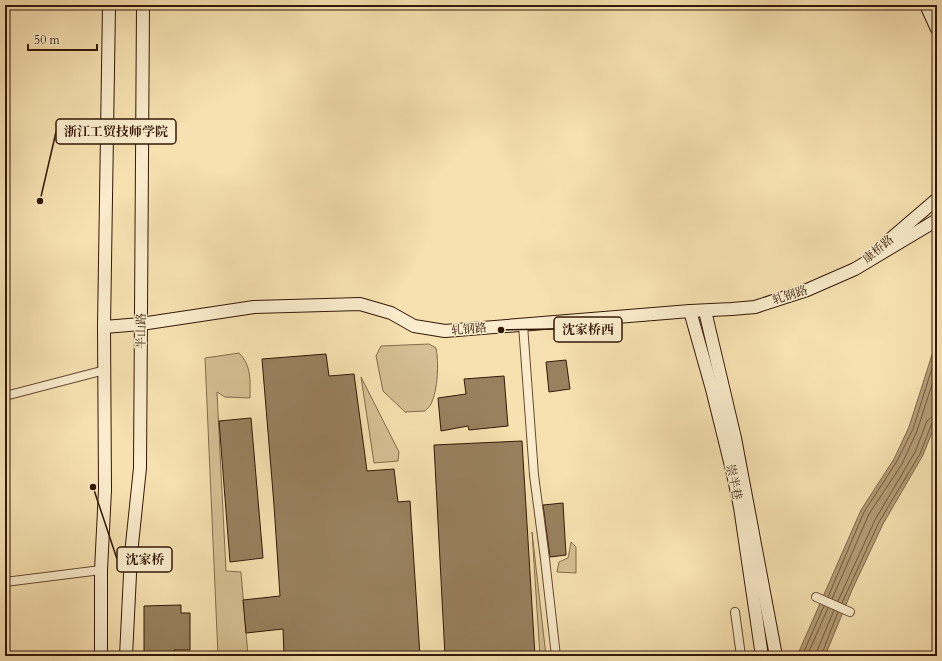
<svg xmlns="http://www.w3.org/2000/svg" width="942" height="661" font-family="Cardo,'Noto Serif SC',serif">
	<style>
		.green { fill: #d6bf94; stroke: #856c4d }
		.water { fill: #b59d77; stroke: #81684a }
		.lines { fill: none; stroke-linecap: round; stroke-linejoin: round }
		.shore { stroke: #745a3e; stroke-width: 1 }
		.building { fill: #99815f; stroke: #341806 }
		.street-casing { stroke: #654a31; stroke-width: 10 }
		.secondary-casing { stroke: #341806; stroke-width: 14 }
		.street { stroke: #faeccc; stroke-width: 8 }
		.secondary { stroke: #faeccc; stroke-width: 12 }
		.labels { text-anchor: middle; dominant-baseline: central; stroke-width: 3; stroke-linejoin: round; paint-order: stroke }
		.street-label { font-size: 12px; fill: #341806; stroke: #faeccc }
		.leader { fill: none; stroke: #341806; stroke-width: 1.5 }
		.callout-dot { fill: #341806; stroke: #faeccc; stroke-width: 1.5 }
		.callout { fill: #faeccc; stroke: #341806; stroke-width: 1.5 }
		.callout-label { font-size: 13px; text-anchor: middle; font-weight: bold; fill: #341806 }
	</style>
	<rect width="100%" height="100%" fill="#f7e1b1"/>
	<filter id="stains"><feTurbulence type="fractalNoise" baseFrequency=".005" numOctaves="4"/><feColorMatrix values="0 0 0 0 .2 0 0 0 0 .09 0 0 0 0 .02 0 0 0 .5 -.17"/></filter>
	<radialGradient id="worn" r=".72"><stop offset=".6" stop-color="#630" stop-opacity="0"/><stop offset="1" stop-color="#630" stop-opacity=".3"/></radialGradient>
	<g class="green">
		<path d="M429,344L436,348C439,362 438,390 431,404C430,406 427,409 425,411L405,412L383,391L376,356L381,346Z"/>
		<path d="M239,353C252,366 250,381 250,398L225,397L217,392L226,571L241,572L248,656H218L205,358Z"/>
		<path d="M361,377L399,452L398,461L374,463Z"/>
		<path d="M532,532L546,656H540Z"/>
		<path d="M571,542L576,547V573L557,572L559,562L568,558Z"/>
	</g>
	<path class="water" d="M937,339V420L923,455L883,524L852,590L825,656H797L861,510L894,459L909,427Z"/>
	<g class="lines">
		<g class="shore">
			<path d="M828,597L864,512L897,461L913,429L937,352"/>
			<path d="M832,599L869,514L902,464L917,431L937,369"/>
			<path d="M838,601L875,520L915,452L927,421L932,417L937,416"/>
			<path d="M842,603L879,522L920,454L932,423L937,421"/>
			<path d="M802,656L824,606"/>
			<path d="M807,656L828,608"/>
			<path d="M816,656L817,651L834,610"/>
			<path d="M821,656L838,612"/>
		</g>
	</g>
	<g class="building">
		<path d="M326,354L329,376L354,374L367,471L394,469L398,502L410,501L420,656H284L283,629L246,633L243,600L280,596L274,505L262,359Z"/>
		<path d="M566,360L570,389L549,392L546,362Z"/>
		<path d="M504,376L508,426L469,430L468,426L441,431L438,398L466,394L464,379Z"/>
		<path d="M251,418L263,558L230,562L219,421Z"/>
		<path d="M522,441L535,656H445L434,445Z"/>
		<path d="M563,503L566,555L550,557L543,505Z"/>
		<path d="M181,605V613H190V650H174V656H144V606Z"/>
	</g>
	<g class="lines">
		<defs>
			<g id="street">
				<path d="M523,325L534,475L545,559L556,656"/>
				<path d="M5,396L105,370"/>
				<path d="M5,582L101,570"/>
				<path d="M816,597L850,612"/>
				<path d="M735,612L741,656"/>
			</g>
			<g id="secondary">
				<path d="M926,5L937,29"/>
				<path d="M881,247L937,199"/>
				<path d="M690,311L712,389L733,474L740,507L762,656"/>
				<path d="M705,311L735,438L776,656"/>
				<path d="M104,327L141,324L254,307L360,304L391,313L414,326L445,331L690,311L732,309L755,307L807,290L855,269L937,220"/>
				<path d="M101,656V570L105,490L104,327L109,5"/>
				<path d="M126,656L131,554L140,468L143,5"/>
			</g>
		</defs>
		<use href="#street" class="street-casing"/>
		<use href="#secondary" class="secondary-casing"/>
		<use href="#street" class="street"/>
		<use href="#secondary" class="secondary"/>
	</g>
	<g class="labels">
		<g class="street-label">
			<text transform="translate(878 249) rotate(-40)">康桥路</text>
			<text transform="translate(790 295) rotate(-18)">轧钢路</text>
			<text transform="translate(469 329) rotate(-5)">轧钢路</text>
			<text transform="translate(141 331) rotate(-89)">半山路</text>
			<text transform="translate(734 482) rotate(78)">崇半巷</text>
		</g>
	</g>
	<path class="leader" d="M40 201L56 132M501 330L554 329M93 487L117 559"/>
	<g class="callout-dot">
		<circle cx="40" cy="201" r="4"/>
		<circle cx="501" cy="330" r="4"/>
		<circle cx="93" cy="487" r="4"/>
	</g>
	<g class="callout">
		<rect x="56" y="119" width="120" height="25" rx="4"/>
		<rect x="554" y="317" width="68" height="25" rx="4"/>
		<rect x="117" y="547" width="55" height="25" rx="4"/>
	</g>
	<g class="callout-label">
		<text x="116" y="136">浙江工贸技师学院</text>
		<text x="588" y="334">沈家桥西</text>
		<text x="145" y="564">沈家桥</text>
	</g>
	<rect width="942" height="661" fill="none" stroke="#f7e1b1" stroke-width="20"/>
	<rect x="6" y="6" width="930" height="649" fill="none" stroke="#341806" stroke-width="2"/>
	<rect x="10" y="10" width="922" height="641" fill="none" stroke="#341806"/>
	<path d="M28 44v6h69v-6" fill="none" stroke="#341806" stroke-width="2"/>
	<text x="34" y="44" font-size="12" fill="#341806" stroke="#faeccc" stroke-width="3" paint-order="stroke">50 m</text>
	<rect width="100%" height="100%" filter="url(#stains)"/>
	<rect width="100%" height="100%" fill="url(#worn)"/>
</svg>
